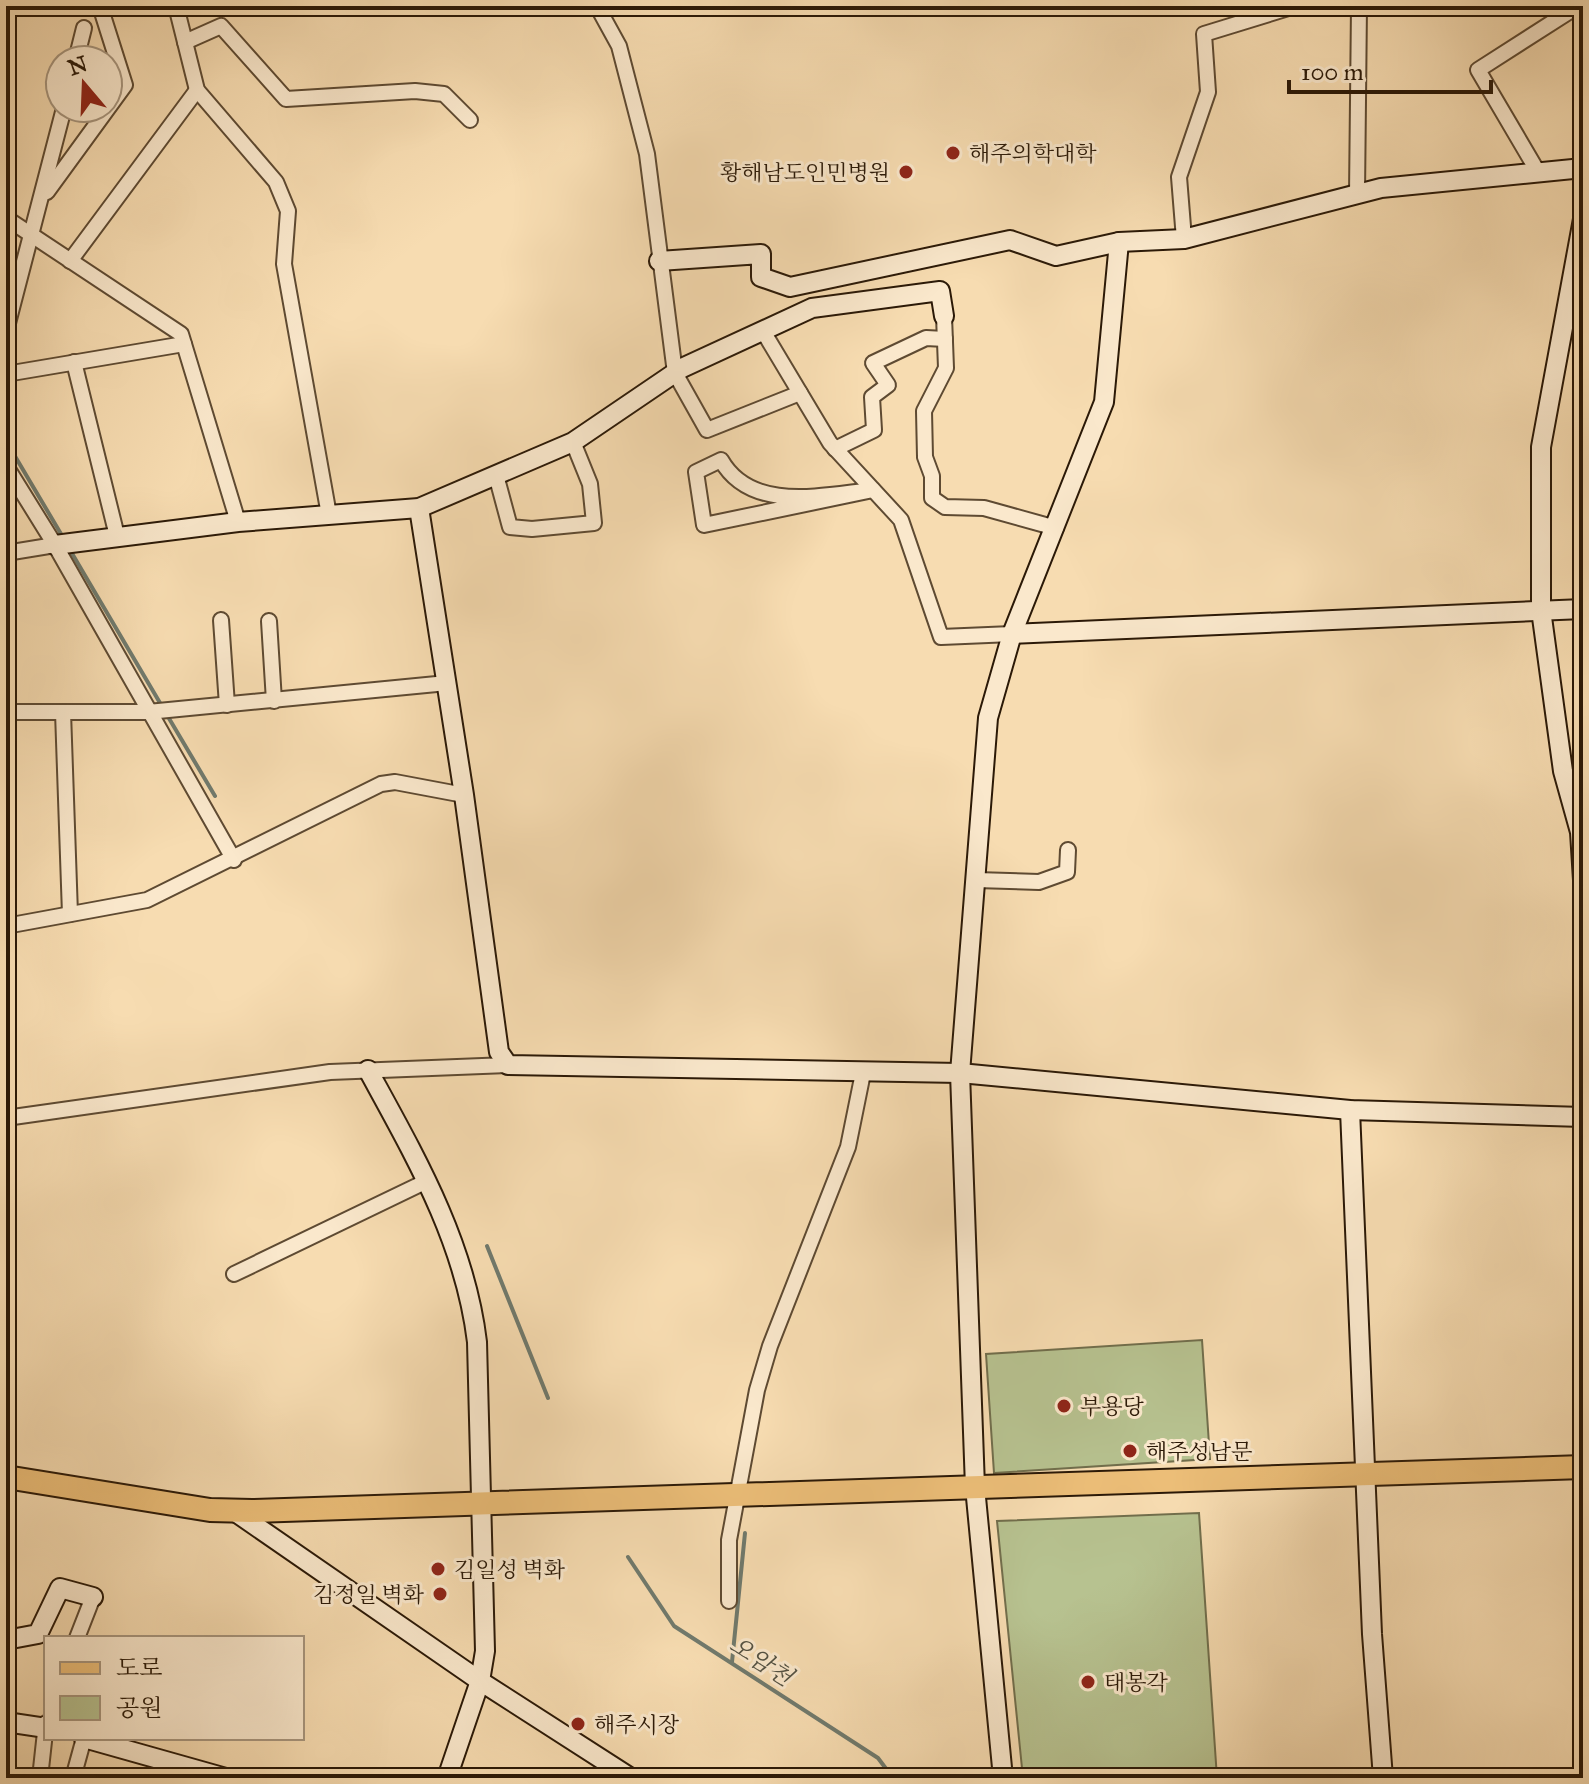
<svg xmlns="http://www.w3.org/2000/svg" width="1589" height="1784" font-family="'IM FELL Great Primer','Noto Serif KR',serif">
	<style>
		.green { fill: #b7c290; stroke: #716e4c; stroke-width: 2 }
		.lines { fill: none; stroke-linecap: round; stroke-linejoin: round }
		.stream { stroke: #707a6d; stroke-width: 4 }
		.street-casing { stroke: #5e4a32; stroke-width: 18 }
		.secondary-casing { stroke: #2b1907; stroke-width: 22 }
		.primary-casing { stroke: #2b1907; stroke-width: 26 }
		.street { stroke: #fae8cc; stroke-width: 14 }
		.secondary { stroke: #fae8cc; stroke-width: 18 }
		.primary { stroke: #ecbe78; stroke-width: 22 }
		.poi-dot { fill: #8f2418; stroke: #fae8cc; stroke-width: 3 }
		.labels { text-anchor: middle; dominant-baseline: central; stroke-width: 6; stroke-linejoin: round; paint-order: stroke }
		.poi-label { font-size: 22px; fill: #2b1907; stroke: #fae8cc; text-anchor: start }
		.water-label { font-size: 24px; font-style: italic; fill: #535142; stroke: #fae8cc }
	</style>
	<rect width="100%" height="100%" fill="#f7dcb1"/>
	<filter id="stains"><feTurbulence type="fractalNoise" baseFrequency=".0025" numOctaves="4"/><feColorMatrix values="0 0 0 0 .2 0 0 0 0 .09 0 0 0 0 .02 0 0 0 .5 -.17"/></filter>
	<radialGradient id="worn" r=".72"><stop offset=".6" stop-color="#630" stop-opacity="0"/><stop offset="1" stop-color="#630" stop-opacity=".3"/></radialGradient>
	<g class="green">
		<path d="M1202,1340L1210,1459L994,1473L986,1354Z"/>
		<path d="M1199,1513L1217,1778H1023L997,1521Z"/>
	</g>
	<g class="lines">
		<g class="stream">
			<path d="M6,441L64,539"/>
			<path d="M70,550L163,708"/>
			<path d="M167,715L215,796"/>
			<path d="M487,1246L548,1398"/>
			<path d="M628,1557L674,1626L878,1758L893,1778"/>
			<path d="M732,1662L745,1533"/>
		</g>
		<defs>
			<g id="street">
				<path d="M176,6L197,90L276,182L288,211L284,264L329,515"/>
				<path d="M597,6L619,46L647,154L675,373L707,430L800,393"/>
				<path d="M185,42L221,26L286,99L415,91L444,94L470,120"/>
				<path d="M76,60L84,28"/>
				<path d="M1538,172L1478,70L1578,6"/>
				<path d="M47,192L125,85L100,6"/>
				<path d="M1357,194L1359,6"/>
				<path d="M6,218L181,334L238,522"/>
				<path d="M1184,239L1179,177L1208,92L1204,34L1295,6"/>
				<path d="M70,261L197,90"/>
				<path d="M944,316L946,368L924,411L925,457L932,476V498L945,507L984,508L1056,528"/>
				<path d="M6,331L64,108"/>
				<path d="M763,331L830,443L901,520L941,637L1012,634"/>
				<path d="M74,362L117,536"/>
				<path d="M6,374L184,344"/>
				<path d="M835,449L874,430L872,397L888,385L873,363L926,338L945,339"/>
				<path d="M721,460C751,513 823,495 873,490L704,525L696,472Z"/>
				<path d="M6,466L55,545L234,860"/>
				<path d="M496,475L510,527L532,529L594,523L590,484L573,442"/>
				<path d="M6,553L55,545"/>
				<path d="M221,620L227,705"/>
				<path d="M269,621L274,701"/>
				<path d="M6,712H148L447,683"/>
				<path d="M63,712L70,914"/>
				<path d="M976,880L1039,882L1067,872L1068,850"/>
				<path d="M6,926L147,900L381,784L395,782L464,795"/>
				<path d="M6,1118L330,1072L508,1065"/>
				<path d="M234,1274L427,1181"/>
				<path d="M729,1601V1540L757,1390L770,1346L848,1147L863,1073"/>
				<path d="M77,1638L93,1597"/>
				<path d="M40,1778L46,1723"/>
				<path d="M73,1778L84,1738"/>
			</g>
			<g id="secondary">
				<path d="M1583,219L1541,447V610L1563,771L1580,832L1583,880"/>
				<path d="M659,261L761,254V277L790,287L1010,240L1056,256L1119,242L1184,239L1381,188L1583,168"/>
				<path d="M419,508L464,795L499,1052L508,1065L960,1073L1350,1110L1583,1117"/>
				<path d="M55,545L238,522L419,508L573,442L682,368L812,308L940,291L944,316"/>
				<path d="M1012,634L1583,609"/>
				<path d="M368,1070C416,1158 465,1242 477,1342L485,1651L480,1681L447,1778"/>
				<path d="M1350,1110L1372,1634L1383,1778"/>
				<path d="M234,1511L480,1681L631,1778"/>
				<path d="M6,1640L38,1634L60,1588L93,1597"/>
				<path d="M6,1722L46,1728"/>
				<path d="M84,1738L226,1778"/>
				<path d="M1003,1778L975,1487L960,1073L988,718L1012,634L1104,402L1119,242"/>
			</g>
			<path id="primary" d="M6,1477L210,1510L252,1511L1583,1467"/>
		</defs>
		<use href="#street" class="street-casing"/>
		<use href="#secondary" class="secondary-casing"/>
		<use href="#primary" class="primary-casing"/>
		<use href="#street" class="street"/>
		<use href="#secondary" class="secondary"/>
		<use href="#primary" class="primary"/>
	</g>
	<g class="poi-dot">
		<circle cx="953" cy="153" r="8"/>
		<circle cx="906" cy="172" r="8"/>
		<circle cx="1064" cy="1406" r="8"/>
		<circle cx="1130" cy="1451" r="8"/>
		<circle cx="438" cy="1569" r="8"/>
		<circle cx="440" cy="1594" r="8"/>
		<circle cx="1088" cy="1682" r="8"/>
		<circle cx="578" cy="1724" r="8"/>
	</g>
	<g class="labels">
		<g class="poi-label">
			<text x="969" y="153">해주의학대학</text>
			<text x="890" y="172" text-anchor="end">황해남도인민병원</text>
			<text x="1080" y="1406">부용당</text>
			<text x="1146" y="1451">해주성남문</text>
			<text x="454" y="1569">김일성 벽화</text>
			<text x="424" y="1594" text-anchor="end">김정일 벽화</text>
			<text x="1104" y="1682">태봉각</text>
			<text x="594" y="1724">해주시장</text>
		</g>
		<g class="water-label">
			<text transform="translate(761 1661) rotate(33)">오암천</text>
		</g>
	</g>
	<rect width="1589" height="1784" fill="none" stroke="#f7dcb1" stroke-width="32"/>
	<rect x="8" y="8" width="1573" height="1768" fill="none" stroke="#2b1907" stroke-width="4"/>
	<rect x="16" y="16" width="1557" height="1752" fill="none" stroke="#2b1907" stroke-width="2"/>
	<rect x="44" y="1636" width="260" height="104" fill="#fae8cc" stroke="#a7957d" stroke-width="2"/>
	<rect x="60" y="1662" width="40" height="12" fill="#ecbe78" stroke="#a7957d" stroke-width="2"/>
	<text x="116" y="1676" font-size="24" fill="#2b1907">도로</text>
	<rect x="60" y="1696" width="40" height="24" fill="#b7c290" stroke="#a7957d" stroke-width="2"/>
	<text x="116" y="1716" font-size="24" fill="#2b1907">공원</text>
	<g transform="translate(84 84) rotate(341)"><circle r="38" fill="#fae8cc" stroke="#a7957d" stroke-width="2"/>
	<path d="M0-6L14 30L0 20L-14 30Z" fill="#8f2418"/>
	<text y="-12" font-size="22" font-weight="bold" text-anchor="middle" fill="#2b1907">N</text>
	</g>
	<path d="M1289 80v12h202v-12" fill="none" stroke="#2b1907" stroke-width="4"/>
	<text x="1301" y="80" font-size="24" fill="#2b1907" stroke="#fae8cc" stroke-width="6" paint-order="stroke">100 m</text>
	<rect width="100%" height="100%" filter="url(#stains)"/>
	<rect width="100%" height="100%" fill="url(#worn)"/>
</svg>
